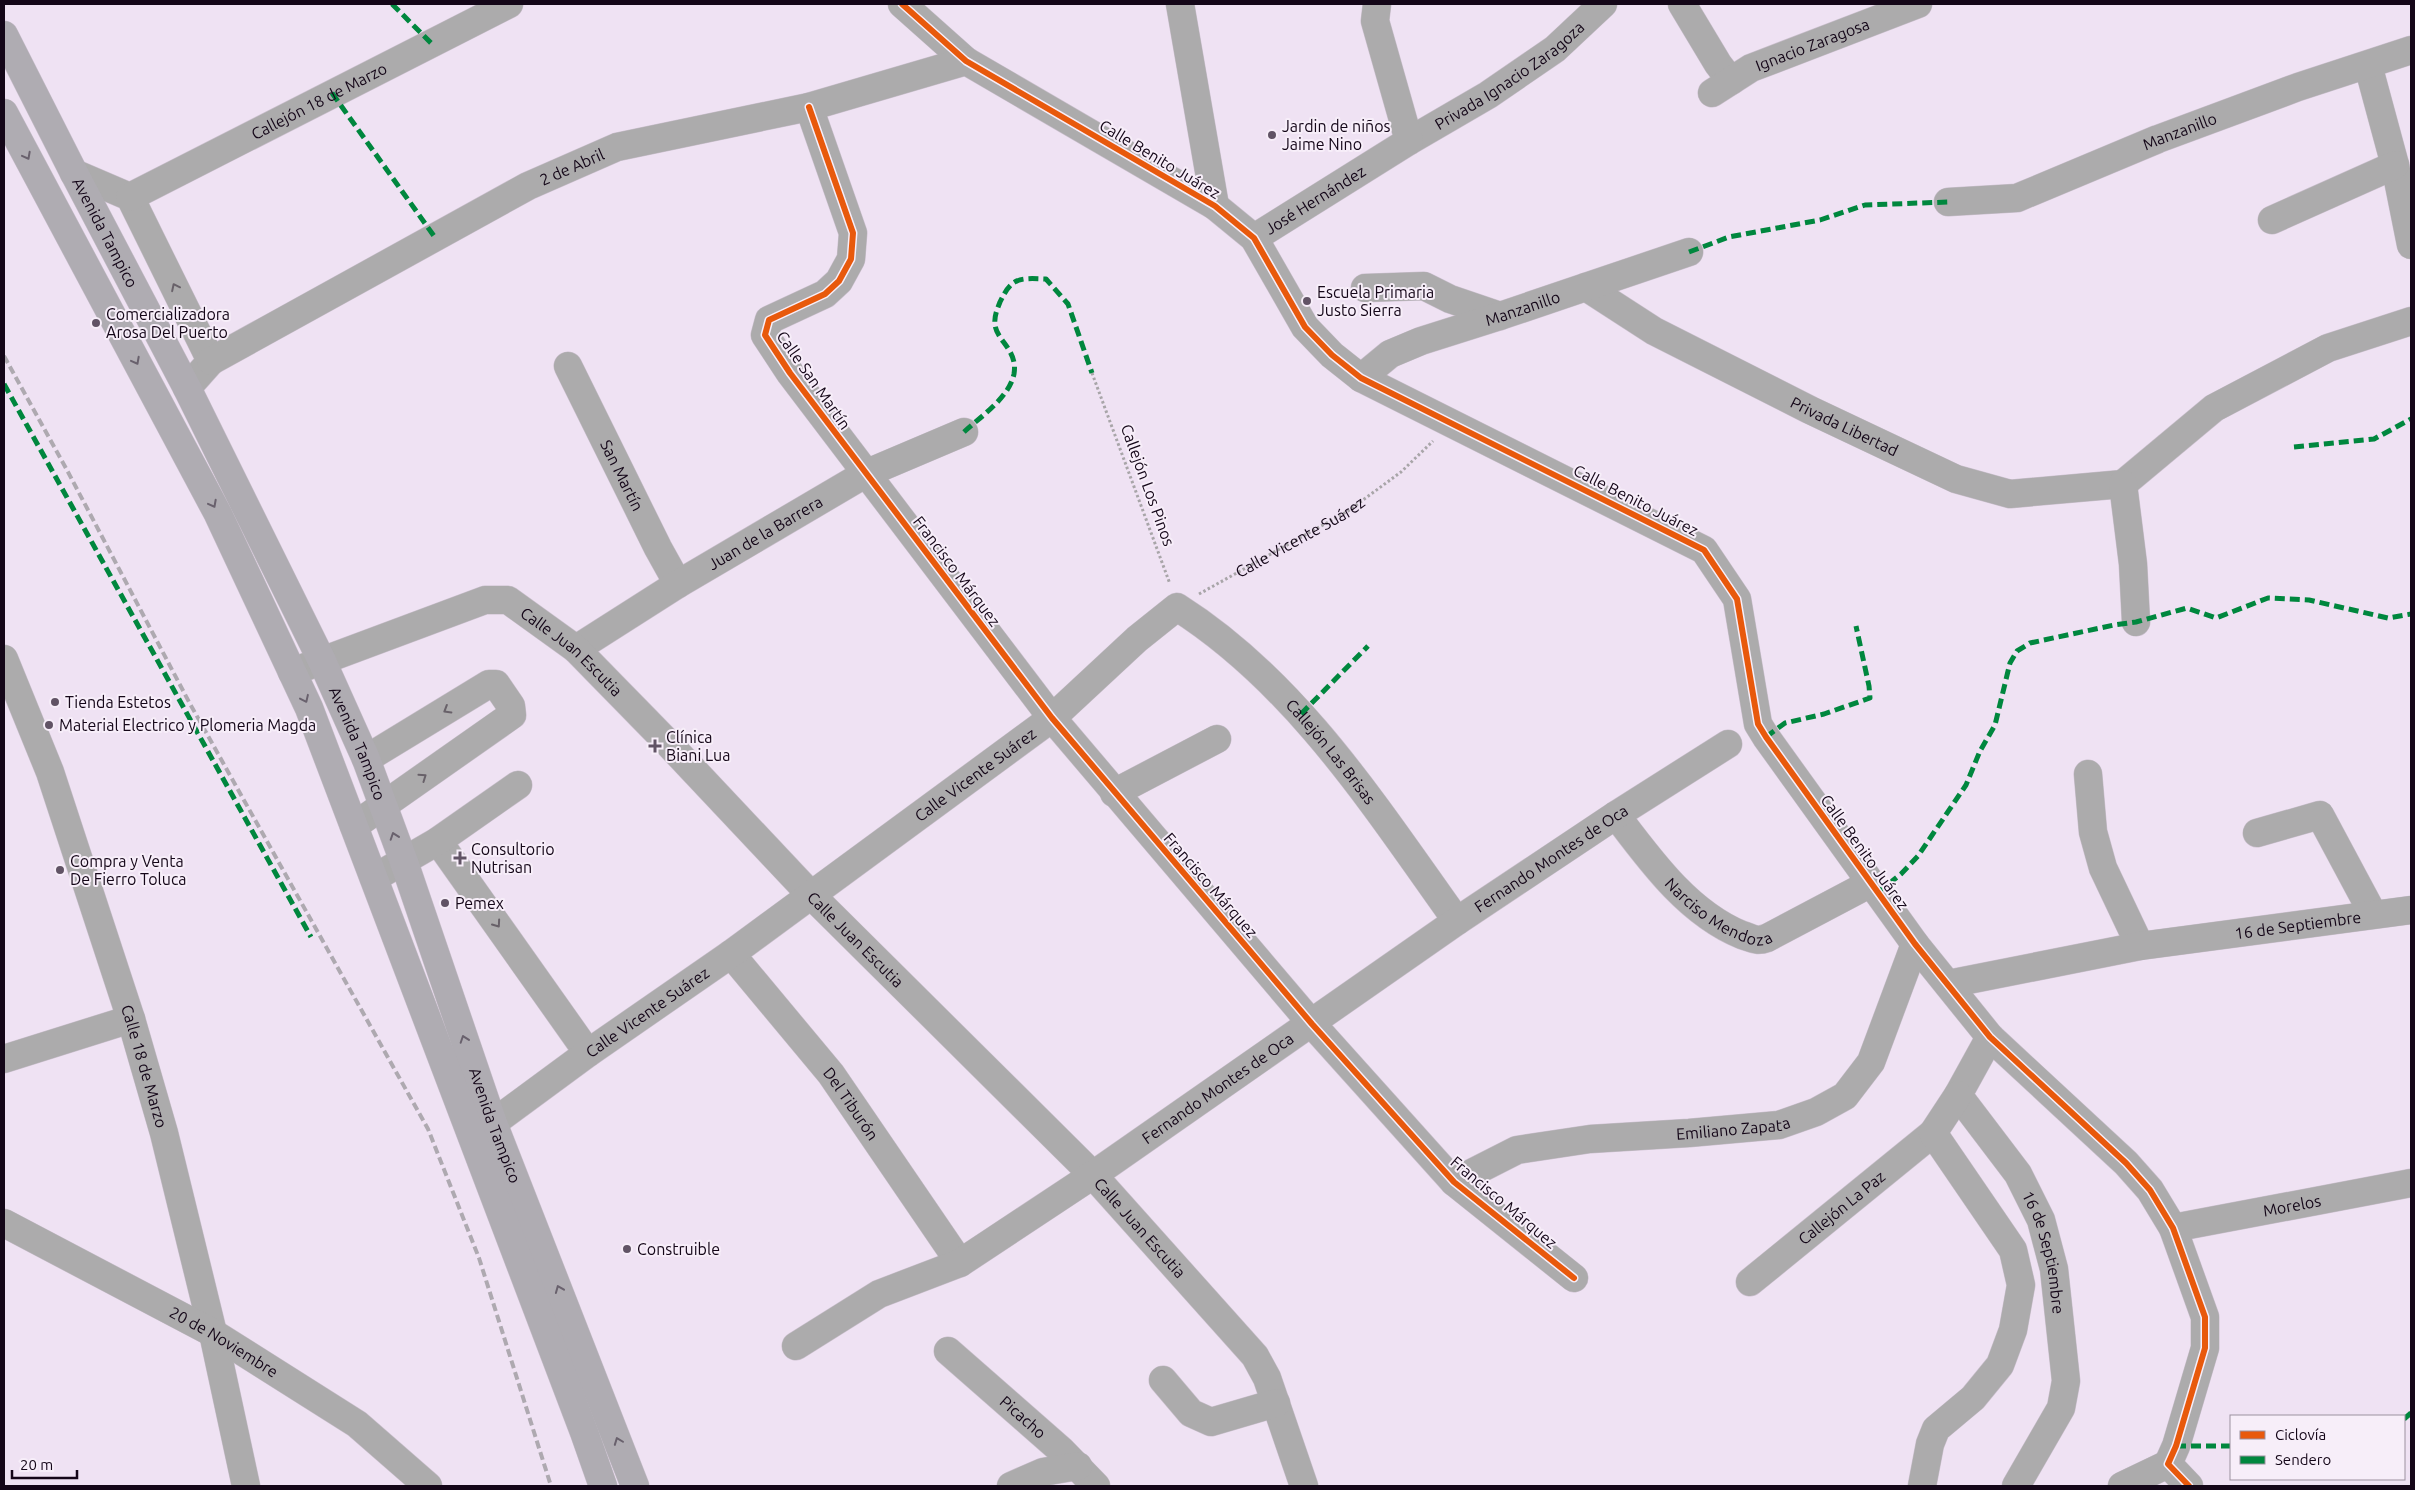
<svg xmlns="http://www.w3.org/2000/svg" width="2415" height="1490" font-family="Ubuntu,sans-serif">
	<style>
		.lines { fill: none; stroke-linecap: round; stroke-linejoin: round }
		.minor-casing { stroke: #cbc0ce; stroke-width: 29 }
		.major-casing { stroke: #cbc0ce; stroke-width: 29 }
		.path { stroke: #a8a5a8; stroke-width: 3; stroke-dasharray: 2.5 2.5; stroke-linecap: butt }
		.minor { stroke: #acabac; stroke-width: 28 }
		.major { stroke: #afacb2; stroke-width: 28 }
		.rail { stroke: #aea9b0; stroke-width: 4; stroke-dasharray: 8 4; stroke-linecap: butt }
		.quiet { stroke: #00873e; stroke-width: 5; stroke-dasharray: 10 5; stroke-linecap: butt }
		.cycleway-casing { stroke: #f7eef9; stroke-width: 9 }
		.cycleway { stroke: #e8590c; stroke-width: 6 }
		.oneway { stroke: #69616d }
		.oneway2 { stroke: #686169 }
		.poi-dot { fill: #615365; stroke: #f7eef9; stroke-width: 2 }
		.labels { text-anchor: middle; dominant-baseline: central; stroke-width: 4; stroke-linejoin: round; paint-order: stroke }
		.street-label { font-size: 16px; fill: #140618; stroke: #f7eef9 }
		.poi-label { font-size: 16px; fill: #140618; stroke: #f7eef9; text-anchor: start }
	</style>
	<rect width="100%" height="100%" fill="#efe2f3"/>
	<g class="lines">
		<defs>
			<g id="minor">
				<path d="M902,4L966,61L1215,206L1254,238L1305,327L1332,355L1361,378L1704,550L1737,599L1758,724L1766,737L1915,944L1990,1037L2126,1163L2150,1190L2173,1228L2205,1317V1348L2176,1446L2168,1464L2189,1486"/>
				<path d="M1180,4L1215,206"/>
				<path d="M1682,4L1718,64L1731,81"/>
				<path d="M2368,65L2395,165L2411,245"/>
				<path id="s2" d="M1712,93L1751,68L1918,4"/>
				<path d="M809,107L853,233L851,259L839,281L825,294L769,320L765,335L790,373L1052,718L1312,1024L1454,1182L1574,1278"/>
				<path id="s3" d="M1409,141L1488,95L1555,49L1603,4"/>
				<path d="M74,173L130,197L211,361L187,388"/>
				<path id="s4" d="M130,197L509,4"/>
				<path id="s5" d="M1948,202L2017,198L2158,139L2298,87L2411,50"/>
				<path d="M2272,220L2395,165"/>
				<path id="s6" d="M1254,238L1409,141L1375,21L1377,4"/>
				<path id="s7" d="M1586,287L1654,331L1810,410L1956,479L2010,494L2123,484"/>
				<path d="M1365,288L1424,286L1450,299L1500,316"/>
				<path id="s8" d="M211,361L528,186L617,147L809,107L966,61"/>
				<path id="s9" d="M568,366L658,548L678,584"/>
				<path id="s10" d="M1361,378L1390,354L1421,341L1500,316L1689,252"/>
				<path d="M2123,484L2214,408L2328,348L2411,321"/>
				<path d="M2123,484L2133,564L2136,622"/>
				<path id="s11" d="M576,649L678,584L865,474L964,432"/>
				<path id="s12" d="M4,659L50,772L131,1019L164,1133L213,1333L246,1486"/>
				<path id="s13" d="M292,672L485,600H508L576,649L666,741L811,895L1093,1175L1255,1356L1267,1378L1304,1486"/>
				<path d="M2088,774L2093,832L2103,868L2140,946"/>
				<path d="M1114,793L1217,739"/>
				<path id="s14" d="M1616,815C1650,860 1688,913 1742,935C1752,938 1756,942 1767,938L1871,883"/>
				<path d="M354,826L512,715L511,706L496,684H489L366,759"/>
				<path d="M2257,833L2320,815L2373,914"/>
				<path d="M438,841L588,1053"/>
				<path d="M374,878L438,841L518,785"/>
				<path id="s15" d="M731,954L831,1074L960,1263"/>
				<path id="s16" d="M1948,984L2140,946L2411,910"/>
				<path id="s17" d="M1990,1037L1958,1095L2018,1174L2041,1220L2054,1269L2066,1381L2061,1408L2016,1486"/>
				<path d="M4,1059L131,1019"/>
				<path id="s18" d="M493,1123L588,1053L731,954L1052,718L1137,639L1177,607C1297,683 1376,808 1457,921"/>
				<path id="s19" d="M1454,1182L1517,1150L1590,1139L1689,1133L1779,1125L1816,1112L1845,1096L1871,1062L1915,944"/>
				<path id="s20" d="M4,1223L213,1333L357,1424L428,1486"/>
				<path id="s21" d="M2173,1228L2411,1183"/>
				<path id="s22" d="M1750,1282L1933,1133"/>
				<path id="s23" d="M796,1346L879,1294L960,1263L1093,1175L1457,921L1616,815L1728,744"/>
				<path id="s24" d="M948,1351L1062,1451L1096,1486"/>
				<path d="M1163,1380L1191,1413L1211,1422L1276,1403"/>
				<path d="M1011,1486L1043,1472L1078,1466"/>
				<path d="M1922,1486L1930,1444L1936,1429L1973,1398L2000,1365L2013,1330L2021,1285L2013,1250L1933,1133L1958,1095"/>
				<path d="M2122,1486L2168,1464"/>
			</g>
			<g id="major">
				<path id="s25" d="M4,35L74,173L187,388L322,661L366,759L404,862L493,1123L635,1486"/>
				<path d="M4,113L218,514L309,708L584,1432L603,1486"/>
			</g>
		</defs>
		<use href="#minor" class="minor-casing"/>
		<use href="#major" class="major-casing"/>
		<g class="path">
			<path d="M1092,373L1170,584"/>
			<path id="s1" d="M1199,594L1348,511L1401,472L1433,441"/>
		</g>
		<use href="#minor" class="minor"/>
		<use href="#major" class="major"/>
		<path class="rail" d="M4,356L68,472L189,702L428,1129L479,1258L551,1486"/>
		<g class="quiet">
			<path d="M392,4L432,44"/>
			<path d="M332,93L434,236"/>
			<path d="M1689,252L1729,237L1820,220L1865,205L1948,202"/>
			<path d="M4,384L311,937"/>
			<path d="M964,432C980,417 1009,398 1014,374C1018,350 997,341 995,325C994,316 997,310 1000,302C1012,277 1019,278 1046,279L1068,304L1092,373"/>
			<path d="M2294,447L2374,439L2411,419"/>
			<path d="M1301,714L1368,646"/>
			<path d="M1766,737L1785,723L1824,714L1870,698L1869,686L1856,626"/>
			<path d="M1877,893L1901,874L1918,856L1966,785L1980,751L1995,725L2010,663L2017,651L2030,643L2114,625L2136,622L2187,608L2216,618L2268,598L2309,600L2388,618L2411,614"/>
			<path d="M2404,1419L2411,1413"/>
			<path d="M2176,1446H2231"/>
		</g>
		<defs>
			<g id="cycleway">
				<path d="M902,4L966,61L1215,206L1254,238L1305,327L1332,355L1361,378L1704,550L1737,599L1758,724L1766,737L1915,944L1990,1037L2126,1163L2150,1190L2173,1228L2205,1317V1348L2176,1446L2168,1464L2189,1486"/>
				<path d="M809,107L853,233L851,259L839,281L825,294L769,320L765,335L790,373L1052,718L1312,1024L1454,1182L1574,1278"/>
			</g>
		</defs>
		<use href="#cycleway" class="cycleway-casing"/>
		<use href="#cycleway" class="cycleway"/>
	</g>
	<defs><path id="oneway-chevron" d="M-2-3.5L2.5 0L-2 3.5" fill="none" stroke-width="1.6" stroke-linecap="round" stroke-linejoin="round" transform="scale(1.25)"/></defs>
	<g class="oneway">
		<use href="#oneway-chevron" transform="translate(27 156) rotate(62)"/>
		<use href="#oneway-chevron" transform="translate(136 361) rotate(62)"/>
		<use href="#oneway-chevron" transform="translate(213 504) rotate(62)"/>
		<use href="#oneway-chevron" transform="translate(305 699) rotate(65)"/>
		<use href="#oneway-chevron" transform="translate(394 836) rotate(-109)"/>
		<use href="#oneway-chevron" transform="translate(464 1039) rotate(-109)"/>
		<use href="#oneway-chevron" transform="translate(559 1289) rotate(-112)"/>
		<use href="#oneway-chevron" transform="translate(618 1441) rotate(-111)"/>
	</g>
	<g class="oneway2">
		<use href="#oneway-chevron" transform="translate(175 287) rotate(-116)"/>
		<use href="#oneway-chevron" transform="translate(447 710) rotate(149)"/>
		<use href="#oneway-chevron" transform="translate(423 777) rotate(-35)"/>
		<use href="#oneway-chevron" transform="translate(497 924) rotate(55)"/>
	</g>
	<g class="poi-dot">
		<circle cx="1272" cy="135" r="5"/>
		<circle cx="1307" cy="301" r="5"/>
		<circle cx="96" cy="323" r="5"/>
		<circle cx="55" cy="702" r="5"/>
		<circle cx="49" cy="725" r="5"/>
		<path d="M652.5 738.5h5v5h5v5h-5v5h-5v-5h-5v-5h5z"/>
		<path d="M457.5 850.5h5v5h5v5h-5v5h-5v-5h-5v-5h5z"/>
		<circle cx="60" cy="870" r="5"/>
		<circle cx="445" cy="903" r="5"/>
		<circle cx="627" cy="1249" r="5"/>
	</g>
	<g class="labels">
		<g class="street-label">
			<text stroke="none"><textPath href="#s2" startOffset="112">Ignacio Zaragosa</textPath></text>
			<text stroke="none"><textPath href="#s3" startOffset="120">Privada Ignacio Zaragoza</textPath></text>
			<text stroke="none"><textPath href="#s4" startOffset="212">Callejón 18 de Marzo</textPath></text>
			<text stroke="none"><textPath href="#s5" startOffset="245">Manzanillo</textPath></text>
			<text transform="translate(1160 159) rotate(31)">Calle Benito Juárez</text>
			<text stroke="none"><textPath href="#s8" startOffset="410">2 de Abril</textPath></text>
			<text stroke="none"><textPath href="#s6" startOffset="72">José Hernández</textPath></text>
			<text stroke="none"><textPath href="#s25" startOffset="222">Avenida Tampico</textPath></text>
			<text stroke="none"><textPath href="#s10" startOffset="178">Manzanillo</textPath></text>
			<text transform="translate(814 380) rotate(55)">Calle San Martín</text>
			<text stroke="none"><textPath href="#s7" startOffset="294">Privada Libertad</textPath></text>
			<text stroke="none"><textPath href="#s9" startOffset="122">San Martín</textPath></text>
			<text transform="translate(1148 485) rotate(70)">Callejón Los Pinos</text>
			<text transform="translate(1636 500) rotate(27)">Calle Benito Juárez</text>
			<text stroke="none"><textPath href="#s11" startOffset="222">Juan de la Barrera</textPath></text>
			<text stroke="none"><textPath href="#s1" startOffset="116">Calle Vicente Suárez</textPath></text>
			<text transform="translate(957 571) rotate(53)">Francisco Márquez</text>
			<text stroke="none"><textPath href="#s13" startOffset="311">Calle Juan Escutia</textPath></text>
			<text stroke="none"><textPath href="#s25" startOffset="792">Avenida Tampico</textPath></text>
			<text stroke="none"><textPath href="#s18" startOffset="1070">Callejón Las Brisas</textPath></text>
			<text stroke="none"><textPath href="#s18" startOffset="595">Calle Vicente Suárez</textPath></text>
			<text transform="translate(1865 852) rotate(54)">Calle Benito Juárez</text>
			<text stroke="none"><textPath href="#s23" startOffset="901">Fernando Montes de Oca</textPath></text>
			<text transform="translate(1211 885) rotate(49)">Francisco Márquez</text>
			<text stroke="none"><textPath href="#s14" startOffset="145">Narciso Mendoza</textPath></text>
			<text stroke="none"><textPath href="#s16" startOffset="355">16 de Septiembre</textPath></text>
			<text stroke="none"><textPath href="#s13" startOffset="716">Calle Juan Escutia</textPath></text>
			<text stroke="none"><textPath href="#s18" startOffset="190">Calle Vicente Suárez</textPath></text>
			<text stroke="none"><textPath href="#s12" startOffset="431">Calle 18 de Marzo</textPath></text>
			<text stroke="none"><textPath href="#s23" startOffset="496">Fernando Montes de Oca</textPath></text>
			<text stroke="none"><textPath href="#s15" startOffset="192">Del Tiburón</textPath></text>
			<text stroke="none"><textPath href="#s25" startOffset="1198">Avenida Tampico</textPath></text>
			<text stroke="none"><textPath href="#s19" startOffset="288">Emiliano Zapata</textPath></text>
			<text transform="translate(1504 1202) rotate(40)">Francisco Márquez</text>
			<text stroke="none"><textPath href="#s21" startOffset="121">Morelos</textPath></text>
			<text stroke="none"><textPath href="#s22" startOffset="118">Callejón La Paz</textPath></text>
			<text stroke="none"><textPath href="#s13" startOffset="1121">Calle Juan Escutia</textPath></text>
			<text stroke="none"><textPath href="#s17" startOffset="249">16 de Septiembre</textPath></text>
			<text stroke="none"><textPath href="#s20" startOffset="250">20 de Noviembre</textPath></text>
			<text stroke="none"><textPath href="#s24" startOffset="100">Picacho</textPath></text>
		</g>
		<g class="poi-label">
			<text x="1282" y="126">Jardin de niños<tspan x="1282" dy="18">Jaime Nino</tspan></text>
			<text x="1317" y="292">Escuela Primaria<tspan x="1317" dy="18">Justo Sierra</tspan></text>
			<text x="106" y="314">Comercializadora<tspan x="106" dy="18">Arosa Del Puerto</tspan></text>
			<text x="65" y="702">Tienda Estetos</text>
			<text x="59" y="725">Material Electrico y Plomeria Magda</text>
			<text x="666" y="737">Clínica<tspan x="666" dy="18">Biani Lua</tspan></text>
			<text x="471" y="849">Consultorio<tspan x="471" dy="18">Nutrisan</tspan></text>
			<text x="70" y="861">Compra y Venta<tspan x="70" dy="18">De Fierro Toluca</tspan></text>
			<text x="455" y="903">Pemex</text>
			<text x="637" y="1249">Construible</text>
		</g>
	</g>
	<rect width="2415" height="1490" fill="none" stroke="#140618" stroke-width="10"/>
	<rect x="2230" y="1415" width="175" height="65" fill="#f7eef9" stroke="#9c919f"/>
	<rect x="2240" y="1431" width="25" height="8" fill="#e8590c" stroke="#9c919f"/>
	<text x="2275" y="1440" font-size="15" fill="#140618">Ciclovía</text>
	<rect x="2240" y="1456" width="25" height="8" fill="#00873e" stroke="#9c919f"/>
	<text x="2275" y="1465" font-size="15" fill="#140618">Sendero</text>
	<path d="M12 1470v8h65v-8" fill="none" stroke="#140618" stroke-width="2.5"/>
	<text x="20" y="1470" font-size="15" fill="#140618" stroke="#f7eef9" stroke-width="4" paint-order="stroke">20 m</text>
</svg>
